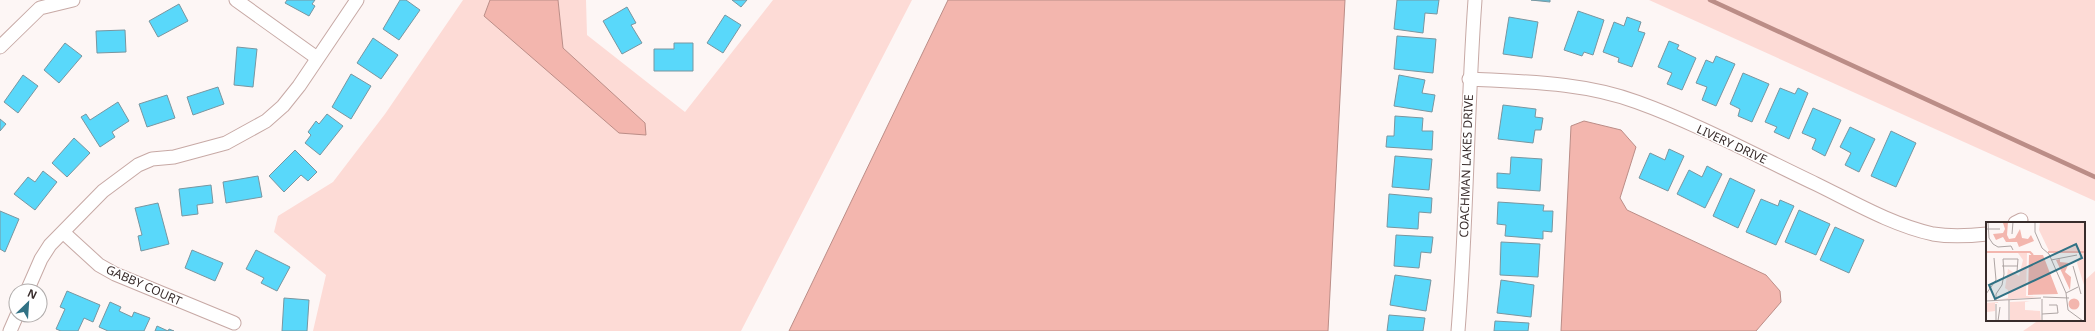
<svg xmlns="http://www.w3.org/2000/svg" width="2095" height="331" font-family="'Noto Sans',sans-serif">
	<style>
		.green { fill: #fddbd6 }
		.water { fill: #f3b6ae; stroke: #bb8d87 }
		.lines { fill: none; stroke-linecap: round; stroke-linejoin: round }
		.stream { stroke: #bb8d87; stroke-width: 4.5 }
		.building { fill: #59d8fa; stroke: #7996a0 }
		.street-casing { stroke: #c7a9a5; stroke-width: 15 }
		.street { stroke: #fff; stroke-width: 13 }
		.labels { text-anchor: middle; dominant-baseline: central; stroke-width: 3; stroke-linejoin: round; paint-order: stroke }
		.street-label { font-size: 12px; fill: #382c2b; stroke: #fff }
		.inset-river { fill: none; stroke: #f3b6ae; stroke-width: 2 }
		.inset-road { fill: none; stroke: #aea5a4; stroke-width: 1 }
		.view { fill: #317285; fill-opacity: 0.15; stroke: #317285; stroke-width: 2 }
		.inset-edge { fill: none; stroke: #382c2b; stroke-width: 2 }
	</style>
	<rect width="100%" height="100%" fill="#fdf6f5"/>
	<g class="green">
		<path d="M463,0H490L484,16L646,135L644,123L563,48L558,0H586L587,35L685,112L773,0H912L741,331H313L326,275L274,232L278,216L333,182L385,114Z"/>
		<path d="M1649,0H2095V201Z"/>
		<path d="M2095,271V331H2023L2039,320H2084V281Z"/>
	</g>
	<g class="water">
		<path d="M490,0H558L563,48L645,123L646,135L619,133L484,16Z"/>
		<path d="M948,0H1345L1328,331H789Z"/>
		<path d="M1584,121L1621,130L1636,147L1620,198L1627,210L1766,275L1780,291L1781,302L1756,331H1561L1571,126Z"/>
	</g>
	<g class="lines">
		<path class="stream" d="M1710,0L2095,177"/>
	</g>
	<g class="building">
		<path d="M287,0H315L312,4L315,6L309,16L285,3Z"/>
		<path d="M400,0H406L420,10L399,40L383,29Z"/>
		<path d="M732,0H747L741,7Z"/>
		<path d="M1397,0H1439L1437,14L1425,13L1423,33L1394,29Z"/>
		<path d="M1531,0H1550V2Z"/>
		<path d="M179,4L188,21L158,37L149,21Z"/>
		<path d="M627,7L636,23L631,25L642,43L622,54L603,21Z"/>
		<path d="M1578,11L1604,20L1593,55L1584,52L1582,56L1564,50Z"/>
		<path d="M725,15L741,25L723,53L707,43Z"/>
		<path d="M1509,17L1538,22L1532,58L1503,54Z"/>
		<path d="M1627,17L1641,22L1638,31L1645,33L1632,67L1618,62L1619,58L1603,52L1614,22L1624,26Z"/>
		<path d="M125,30L126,52L97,53L96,31Z"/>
		<path d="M1397,36L1436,39L1433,73L1394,69Z"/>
		<path d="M373,38L398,55L381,79L357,63Z"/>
		<path d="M1669,41L1679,45L1677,49L1696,58L1682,90L1667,84L1672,73L1658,67Z"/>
		<path d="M65,43L82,56L59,83L44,70Z"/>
		<path d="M674,43H693V71H654V49H674Z"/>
		<path d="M237,47L257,49L253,87L234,85Z"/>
		<path d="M1716,56L1735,64L1716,106L1702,100L1707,87L1696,83L1706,60L1713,63Z"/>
		<path d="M1743,73L1769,84L1752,122L1738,116L1740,109L1730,104Z"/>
		<path d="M351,74L371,86L351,119L332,107Z"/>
		<path d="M23,75L38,86L18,113L4,102Z"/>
		<path d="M1399,75L1425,80L1422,93L1435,95L1432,112L1394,106Z"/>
		<path d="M218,87L224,104L193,115L187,97Z"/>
		<path d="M1780,88L1795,94L1798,88L1808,93L1789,139L1774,132L1777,127L1765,122Z"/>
		<path d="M167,95L175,118L147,127L139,104Z"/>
		<path d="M118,102L129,121L112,132L115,137L100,147L81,117L86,114L90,120Z"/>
		<path d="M1503,105L1536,109L1535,117L1543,118L1541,130H1535L1533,143L1498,139Z"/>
		<path d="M1813,108L1841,120L1825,156L1812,149L1816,139L1802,133Z"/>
		<path d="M327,114L343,126L320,155L305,143L311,135L308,132L316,121L319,124Z"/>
		<path d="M1395,116L1423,118L1422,131H1433L1432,150L1386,147L1387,136H1394Z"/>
		<path d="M0,119L6,124L0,131Z"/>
		<path d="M1850,127L1875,139L1859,172L1845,165L1851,153L1840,147Z"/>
		<path d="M1891,131L1916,143L1896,187L1871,176Z"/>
		<path d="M74,138L90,153L67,177L52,163Z"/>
		<path d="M1669,149L1684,156L1668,191L1639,178L1650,153L1665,160Z"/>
		<path d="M295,150L317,172L308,181L301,175L284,192L269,176Z"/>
		<path d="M1395,156L1432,159L1429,190L1392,187Z"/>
		<path d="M1511,157L1542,159L1540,191L1497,188V173L1510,174Z"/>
		<path d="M1707,166L1722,174L1705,208L1677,194L1689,170L1702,177Z"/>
		<path d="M43,171L57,182L35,210L14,194L28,177L35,182Z"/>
		<path d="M258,176L262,197L226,203L223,182Z"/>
		<path d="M1730,178L1755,190L1738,228L1713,216Z"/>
		<path d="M211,185L213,203L197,205L198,214L182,216L179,189Z"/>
		<path d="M1389,194L1432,198L1431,213L1419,212L1418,229L1387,227Z"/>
		<path d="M1761,199L1778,206L1780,200L1794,206L1776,245L1746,232Z"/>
		<path d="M1498,202L1544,205L1543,211H1553L1552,232L1543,231V239L1505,236L1506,225L1497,224Z"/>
		<path d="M158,203L169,244L141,251L138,236L142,235L135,208Z"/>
		<path d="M1799,210L1830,224L1816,255L1785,242Z"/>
		<path d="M0,211L19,219L5,252L0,249Z"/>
		<path d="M1835,227L1864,240L1849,273L1820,260Z"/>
		<path d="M1396,235L1433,237L1431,253L1421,252L1419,268L1394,266Z"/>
		<path d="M1501,242L1540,244L1538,277L1500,275Z"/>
		<path d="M192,250L223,263L215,281L185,268Z"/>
		<path d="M256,250L290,267L277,291L261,283L264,278L246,269Z"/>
		<path d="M1395,275L1431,280L1426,311L1390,305Z"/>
		<path d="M1501,280L1534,285L1531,317L1497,313Z"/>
		<path d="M67,291L100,305L93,322L84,318L78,331H61L56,329L65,309L60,307Z"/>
		<path d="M284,298L309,300L307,331H282Z"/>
		<path d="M110,302L121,307L119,311L132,317L134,312L150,318L144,331H108L99,327Z"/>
		<path d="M1389,315L1425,318L1423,331H1387Z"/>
		<path d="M1495,321L1529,323L1528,331H1494Z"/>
		<path d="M157,326L168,331L169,329L174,331H155Z"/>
	</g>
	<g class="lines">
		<defs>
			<g id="street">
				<path d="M236,0L317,58"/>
				<path d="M0,47L40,8L73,0"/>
				<path d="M1469,79C1526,82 1583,82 1637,102C1698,124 1757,156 1816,184C1853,202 1892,225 1933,234C1951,237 1969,236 1987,234"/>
				<path d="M2015,223L2021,220"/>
				<path d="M64,233L99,265L115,274L234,323"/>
				<path d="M27,291L41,259L50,245L103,191L138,165L152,159L174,157L226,143L266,121L283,106L299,86L357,0"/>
				<path d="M10,331L17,315"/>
				<path d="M1458,331C1467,221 1467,110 1475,0"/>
			</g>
		</defs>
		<use href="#street" class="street-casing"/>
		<use href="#street" class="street"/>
	</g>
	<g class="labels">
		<g class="street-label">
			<text transform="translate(1732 144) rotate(25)">LIVERY DRIVE</text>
			<text transform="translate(1466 166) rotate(-88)">COACHMAN LAKES DRIVE</text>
			<text transform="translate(144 285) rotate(24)">GABBY COURT</text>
		</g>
	</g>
	<g transform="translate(1986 222)">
		<rect width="99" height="99" fill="#fdf6f5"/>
		<path d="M54,0H99V66L91,41L95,31H64L53,8ZM32,31H41L40,74L54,75L12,78L22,76V68L19,66L22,47L33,54L37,38ZM44,79L39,80V88L54,89L55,99H24V80ZM0,81L12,80L13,88L12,81H9V89L1,90Z" fill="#fddbd6"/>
		<path d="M22,0L21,13L23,17L29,16L34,7L36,16L42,17L45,13L48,19L33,25L31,20H20L17,15L10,18L7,12L17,11L19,7L17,1ZM43,33H57L72,72L42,73ZM74,37V40L83,41L79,50L85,55L84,68L70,38ZM82.5 82a5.5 5.5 0 1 1 11 0a5.5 5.5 0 1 1-11 0Z" fill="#f3b6ae"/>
		<path class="inset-river" d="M0,30H44L47,33M62,30H99"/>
		<path class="inset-road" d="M2,0L3,16L7,22L12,25L25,24L27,28M49,0V10L56,26L63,32L80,71L82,88L97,99M0,7H14M26,12L27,0M8,36L10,58M65,38L91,33M16,44H32M87,44L95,72M80,71L92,65M0,72L10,58M57,75L83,76M56,77V99M23,78V99M0,79L55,76M10,79V72L16,63L18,52L17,37H32L31,50M10,82V99M56,92L72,91L71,83H63M12,99L14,85"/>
		<path class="view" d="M90,22L96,36L9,77L3,63Z"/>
		<rect width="99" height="99" class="inset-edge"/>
	</g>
	<g transform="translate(28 303) rotate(25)"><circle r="19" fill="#ffffff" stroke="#afabaa"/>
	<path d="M0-3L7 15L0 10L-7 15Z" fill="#317285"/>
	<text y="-6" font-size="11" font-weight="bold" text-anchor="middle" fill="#382c2b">N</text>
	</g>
</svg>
